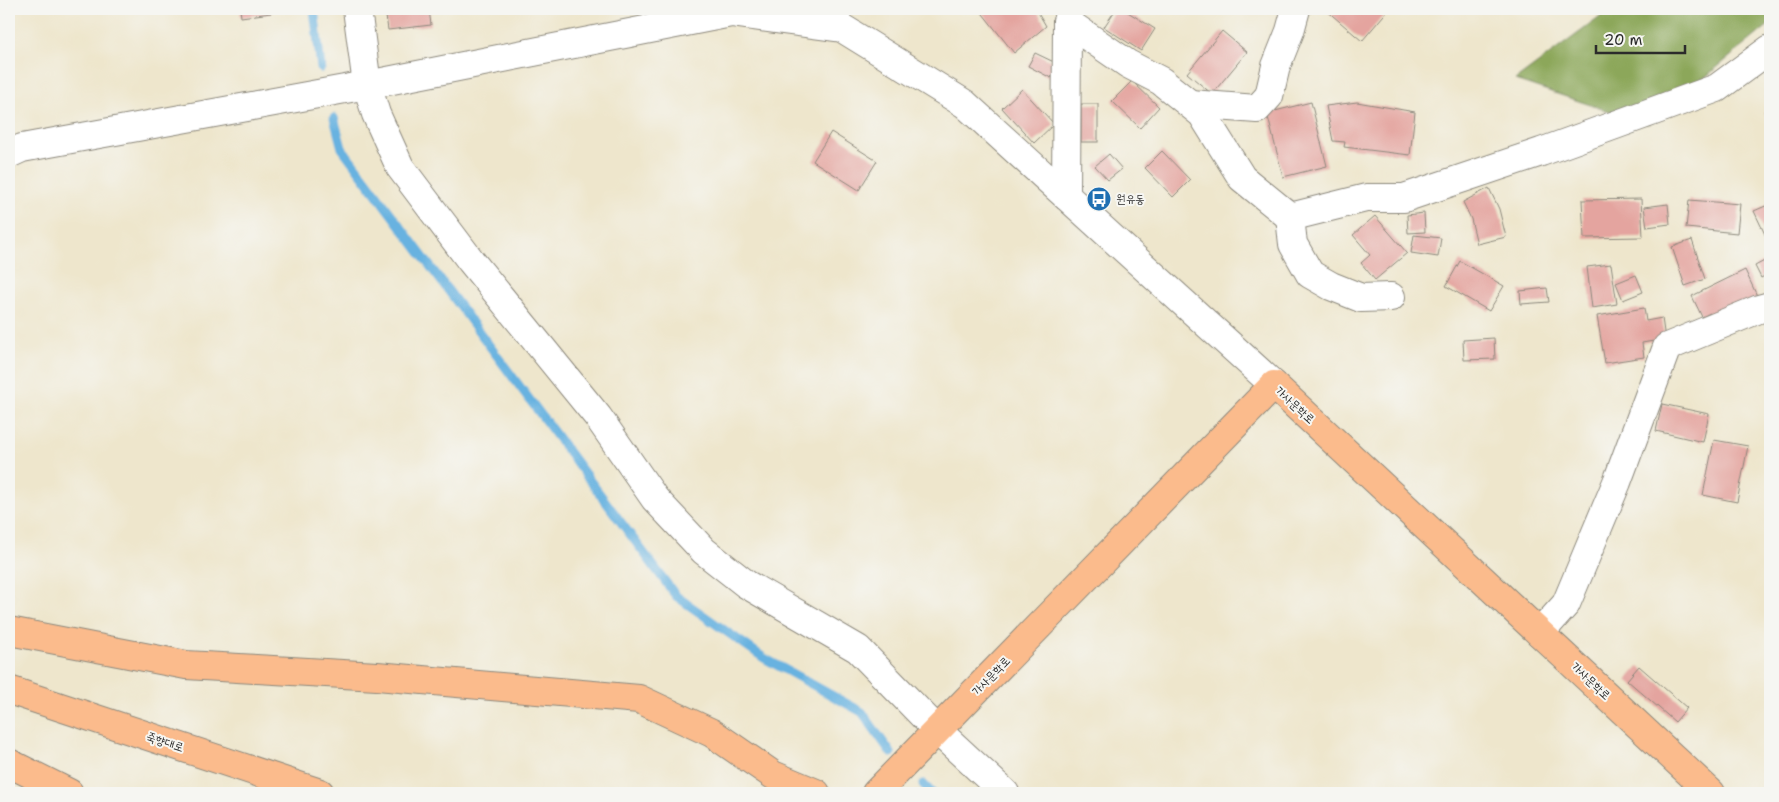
<svg xmlns="http://www.w3.org/2000/svg" width="1779" height="802" font-family="'Shantell Sans','Poor Story',sans-serif">
	<style>
		.forest { fill: #8ca75a; stroke: #5c6942 }
		.lines { fill: none; stroke-linecap: round; stroke-linejoin: round }
		.stream { stroke: #67b2e0; stroke-width: 9 }
		.building { fill: #e4a49f }
		.minor-casing { stroke: #8c887c; stroke-width: 30 }
		.major-casing { stroke: #8c887c; stroke-width: 30 }
		.minor { stroke: #fff; stroke-width: 28 }
		.major { stroke: #fbbb8c; stroke-width: 28 }
		.labels { text-anchor: middle; dominant-baseline: central; stroke-width: 4; stroke-linejoin: round; paint-order: stroke }
		.poi-label { font-size: 12px; fill: #2b2b2b; stroke: #f6f6f2; text-anchor: start }
		.street-label { font-size: 12px; fill: #2b2b2b; stroke: #f6f6f2 }
	</style>
	<rect width="100%" height="100%" fill="#f6f6f2"/>
	<filter id="ink" filterUnits="userSpaceOnUse"><feTurbulence type="fractalNoise" baseFrequency=".02" numOctaves="2"/><feDisplacementMap in="SourceGraphic" scale="10" xChannelSelector="R" yChannelSelector="G"/><feConvolveMatrix kernelMatrix="1 2 1 2 8 2 1 2 1" color-interpolation-filters="sRGB"/></filter>
	<filter id="wash" filterUnits="userSpaceOnUse"><feTurbulence type="fractalNoise" baseFrequency=".0096" numOctaves="4" result="noise"/><feDisplacementMap in="SourceGraphic" scale="20" xChannelSelector="R" yChannelSelector="G"/><feGaussianBlur stdDeviation="1.12" result="paint"/><feColorMatrix in="noise" values="0 0 0 0 0 0 0 0 0 0 0 0 0 0 0 0 0 1.4 0 .05"/><feComposite in="paint" operator="in"/></filter>
	<g filter="url(#wash)">
		<rect width="100%" height="100%" fill="#eee6cc"/>
		<path class="forest" d="M1611,9H1770V24L1648,124L1515,80Z"/>
		<g class="lines">
			<g class="stream">
				<path d="M314,9L321,68"/>
				<path d="M334,118L342,148L676,596L764,658L862,712L891,753"/>
				<path d="M923,784L932,793"/>
			</g>
		</g>
		<g id="blocks">
			<g class="building">
				<path d="M240,9H270L271,13L241,17Z"/>
				<path d="M385,9H429L431,25L388,30Z"/>
				<path d="M979,9H1036L1046,26L1014,53Z"/>
				<path d="M1116,9H1123L1155,29L1141,51L1104,27Z"/>
				<path d="M1325,9H1389L1362,41Z"/>
				<path d="M1222,31L1247,52L1212,94L1187,73Z"/>
				<path d="M1035,53L1058,64L1051,78L1028,66Z"/>
				<path d="M1132,81L1159,107L1140,128L1112,101Z"/>
				<path d="M1022,89L1054,124L1034,143L1002,108Z"/>
				<path d="M1311,102L1327,166L1283,177L1267,113Z"/>
				<path d="M1357,102L1415,112L1410,155L1344,147L1345,142L1333,141L1326,106Z"/>
				<rect x="1081" y="104" width="17" height="38"/>
				<path d="M1770,108V124L1764,111Z"/>
				<path d="M831,132L877,161L859,190L813,161Z"/>
				<path d="M1162,151L1190,180L1173,197L1145,168Z"/>
				<path d="M1109,154L1122,169L1108,180L1095,166Z"/>
				<path d="M1489,188L1499,209L1506,237L1477,244L1471,219L1463,202Z"/>
				<path d="M1641,199L1643,237L1584,238L1582,200Z"/>
				<path d="M1689,200L1740,204L1737,233L1686,228Z"/>
				<path d="M1668,204L1670,224L1647,227L1644,207Z"/>
				<path d="M1770,204V245L1754,211Z"/>
				<path d="M1424,213L1425,232L1408,233L1407,215Z"/>
				<path d="M1375,216L1407,253L1375,280L1361,263L1370,255L1353,235Z"/>
				<path d="M1414,235L1441,238L1438,257L1411,253Z"/>
				<path d="M1692,240L1705,279L1685,286L1672,247Z"/>
				<path d="M1770,258V273L1761,278L1755,266Z"/>
				<path d="M1460,261L1504,286L1489,311L1446,286Z"/>
				<path d="M1611,264L1617,304L1592,308L1587,267Z"/>
				<path d="M1745,270L1758,298L1713,320L1710,313L1702,317L1692,296Z"/>
				<path d="M1636,275L1643,292L1623,300L1616,283Z"/>
				<path d="M1547,288L1549,302L1521,304L1520,291Z"/>
				<path d="M1644,308L1646,321L1662,318L1665,339L1642,343L1644,357L1605,363L1597,316Z"/>
				<path d="M1494,338L1495,359L1464,360L1463,340Z"/>
				<path d="M1662,404L1709,414L1703,442L1656,431Z"/>
				<path d="M1714,440L1748,446L1737,502L1703,495Z"/>
				<path d="M1639,666L1687,708L1675,722L1627,680Z"/>
			</g>
		</g>
	</g>
	<g filter="url(#ink)">
		<use href="#blocks" fill-opacity="0" stroke="#8c887c" stroke-width="1"/>
		<g class="lines">
			<defs>
				<g id="minor">
					<path d="M357,9L367,85L376,114L400,167L471,261L598,417L655,499L704,551L746,584L858,649L938,731L1005,793"/>
					<path d="M1067,22L1128,64L1161,81L1202,114L1242,178L1290,217L1293,244L1310,274L1331,286L1361,298L1391,297"/>
					<path d="M1190,104L1257,109L1269,96L1276,66L1290,31L1296,9"/>
					<path d="M9,154L22,148L367,85L731,13L842,28L965,104L1274,385"/>
					<path d="M1066,196L1067,22L1070,9"/>
					<path d="M1290,217L1366,198H1404L1541,152L1717,88L1770,49"/>
					<path d="M1540,633L1566,604L1617,482L1667,347L1759,309L1770,306"/>
				</g>
				<g id="major">
					<path d="M9,631L186,665L377,676L639,699L712,733L773,775L816,793"/>
					<path d="M9,690L320,793"/>
					<path d="M9,763L69,793"/>
					<path d="M876,793L1274,385L1711,793"/>
				</g>
			</defs>
			<use href="#minor" class="minor-casing"/>
			<use href="#major" class="major-casing"/>
			<use href="#minor" class="minor"/>
			<use href="#major" class="major"/>
		</g>
	</g>
	<defs>
		<symbol id="bus-disc" viewBox="-11 -11 22 22"><circle r="9.5" fill="#1f6fb2" stroke="#f6f6f2"/><path d="M-5-6H5V4H4V6H2V4H-2V6H-4V4H-5ZM-3.5-4V0h7V-4ZM-3.5 1.2v1.5H-2V1.2ZM2 1.2v1.5H3.5V1.2Z" fill="#fff"/></symbol>
	</defs>
	<g fill-rule="evenodd">
		<use href="#bus-disc" x="1085" y="185" width="28" height="28"/>
	</g>
	<g class="labels">
		<g class="poi-label">
			<text x="1116" y="199">원유동</text>
		</g>
		<g class="street-label">
			<text transform="translate(1295 405) rotate(42)">가사문학로</text>
			<text transform="translate(991 676) rotate(-46)">가사문학로</text>
			<text transform="translate(1591 681) rotate(43)">가사문학로</text>
			<text transform="translate(165 742) rotate(18)">죽향대로</text>
		</g>
	</g>
	<rect width="1779" height="802" fill="none" stroke="#f6f6f2" stroke-width="30"/>
	<path d="M1596 45v8h89v-8" fill="none" stroke="#2b2b2b" stroke-width="2.5"/>
	<text x="1604" y="45" font-size="15" fill="#2b2b2b" stroke="#f6f6f2" stroke-width="4" paint-order="stroke">20 m</text>
</svg>
